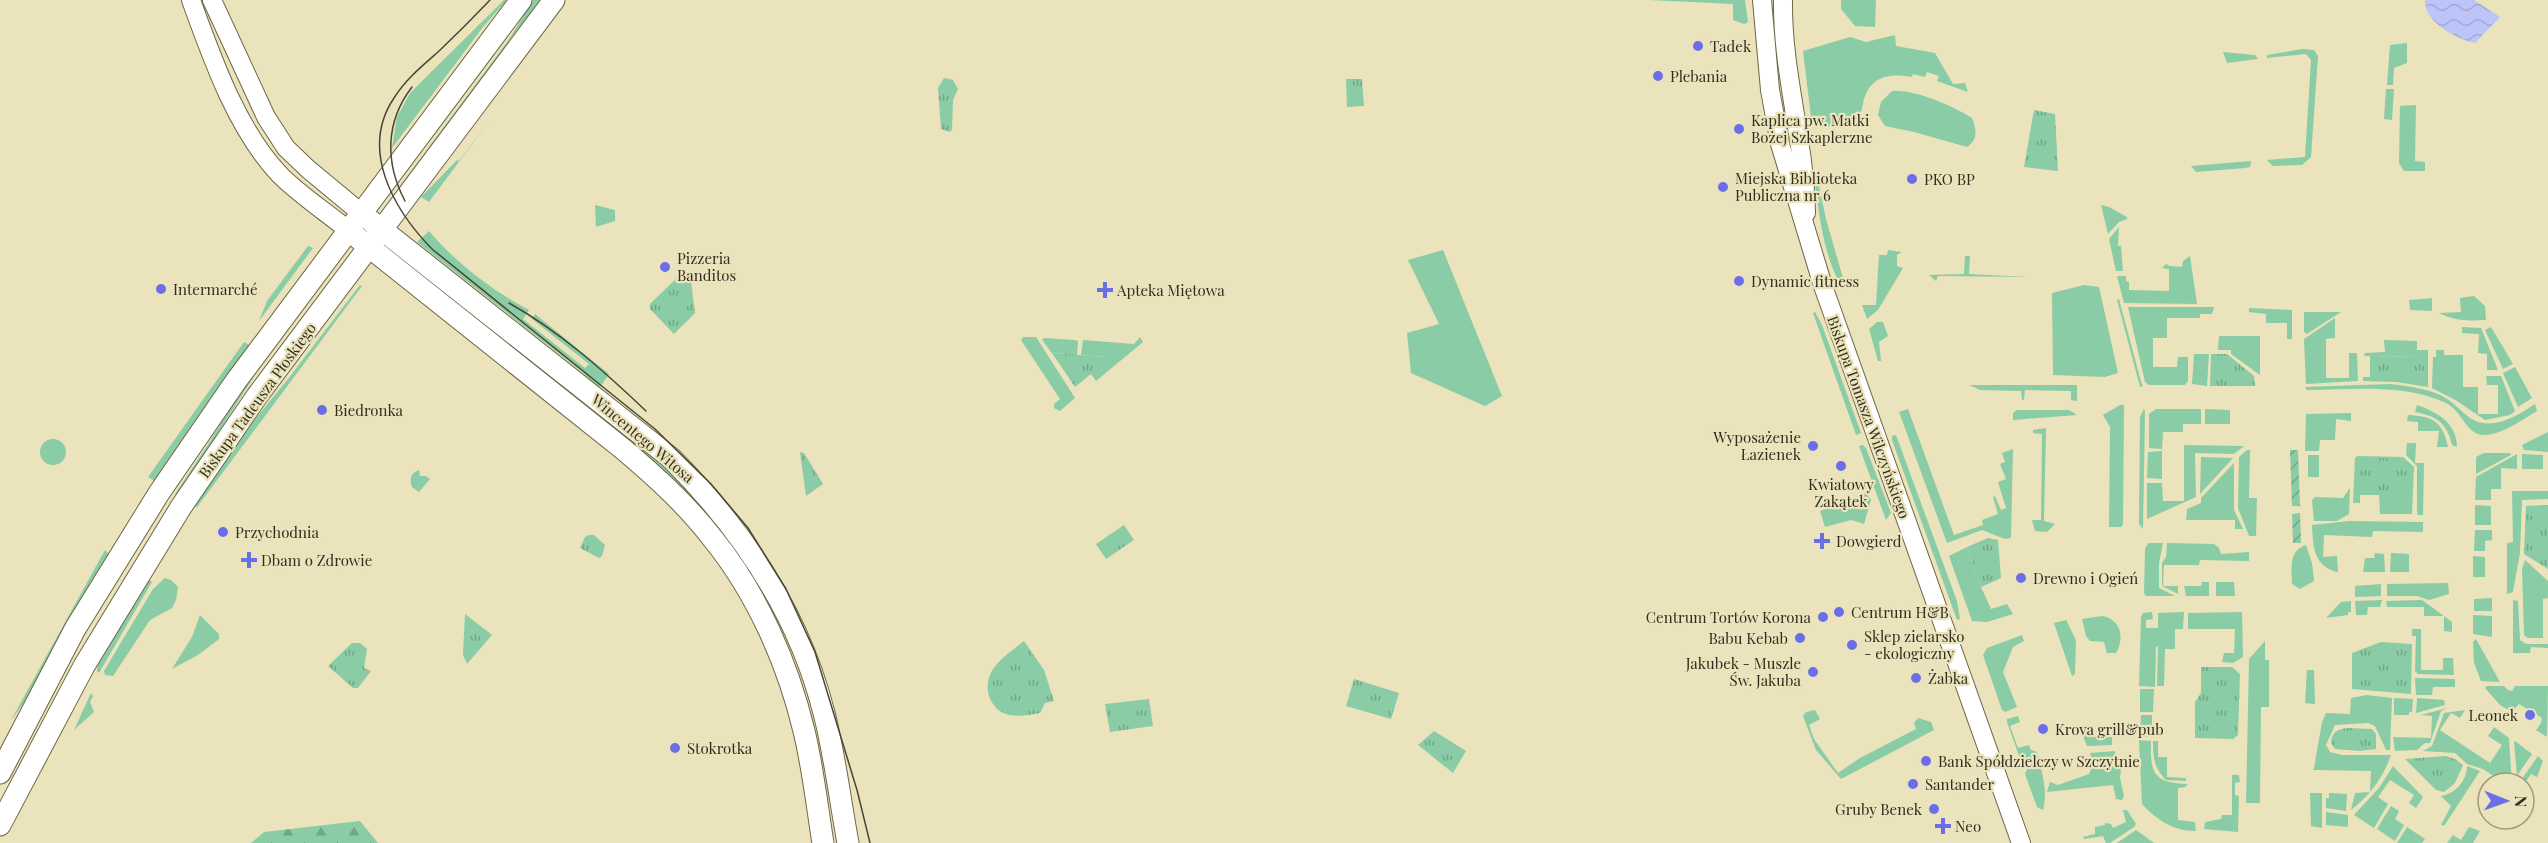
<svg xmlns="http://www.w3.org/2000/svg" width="2548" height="843" font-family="'Playfair Display',serif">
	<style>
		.grass { fill: #89cca5 }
		.forest { fill: url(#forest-firs) }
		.park { fill: url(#park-tufts) }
		.garden { fill: url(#garden-furrows) }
		.water { fill: url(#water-waves) }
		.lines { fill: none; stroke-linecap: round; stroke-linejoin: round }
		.tertiary-casing { stroke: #6e6643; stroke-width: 20 }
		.secondary-casing { stroke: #6e6643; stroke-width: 23 }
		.tertiary { stroke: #fff; stroke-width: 18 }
		.secondary { stroke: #fff; stroke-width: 21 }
		.tram { stroke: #494634; stroke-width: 1.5 }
		.poi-dot { fill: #6a6fe8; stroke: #ebe3bc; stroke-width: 2 }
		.labels { text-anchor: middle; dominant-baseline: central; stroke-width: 4.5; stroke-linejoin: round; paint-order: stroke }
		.poi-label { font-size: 15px; fill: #312e1f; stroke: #ebe3bc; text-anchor: start }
		.street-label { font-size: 15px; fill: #312e1f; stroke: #ebe3bc }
	</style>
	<defs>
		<pattern id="forest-firs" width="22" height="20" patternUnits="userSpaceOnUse" patternTransform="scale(1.5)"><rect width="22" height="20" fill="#89cca5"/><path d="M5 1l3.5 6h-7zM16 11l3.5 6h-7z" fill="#71a686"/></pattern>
		<pattern id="park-tufts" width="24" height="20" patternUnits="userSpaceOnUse" patternTransform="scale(1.5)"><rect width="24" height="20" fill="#89cca5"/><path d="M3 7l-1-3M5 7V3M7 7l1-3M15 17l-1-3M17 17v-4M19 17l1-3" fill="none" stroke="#71a686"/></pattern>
		<pattern id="garden-furrows" width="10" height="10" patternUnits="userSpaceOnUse" patternTransform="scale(1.5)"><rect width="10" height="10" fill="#89cca5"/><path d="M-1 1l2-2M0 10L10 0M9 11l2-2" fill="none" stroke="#71a686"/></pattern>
		<pattern id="water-waves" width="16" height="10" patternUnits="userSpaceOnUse" patternTransform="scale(1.5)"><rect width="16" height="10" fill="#bcc4f8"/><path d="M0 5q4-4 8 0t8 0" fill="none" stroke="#a2a9d4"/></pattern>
	</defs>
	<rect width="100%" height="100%" fill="#ebe3bc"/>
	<g class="grass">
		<path d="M504,0H507L483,27L392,148L397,117L410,93Z"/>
		<path d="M533,0H543L402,189L400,186L508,41Z"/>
		<path d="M1649,0H1745L1748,22L1744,24L1733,20V4Z"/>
		<path d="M1841,0H1876L1875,27L1855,26L1841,9Z"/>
		<path d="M1895,35L1896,46L1935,53L1953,84L1965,83L1968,92L1937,81L1939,76L1927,72L1925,77L1913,74L1912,77C1892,73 1871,75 1864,99C1862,109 1861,118 1855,126L1823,127L1811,117L1803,51L1850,37L1866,42Z"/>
		<path d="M2407,43V63L2394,68L2393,85H2387L2390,45Z"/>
		<path d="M2303,49L2314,50L2318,56L2311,157L2302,165L2273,166L2267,160L2305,157L2311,60L2306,54L2267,58V55Z"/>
		<path d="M2223,52L2255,55L2258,59L2227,63Z"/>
		<path d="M2386,89H2394L2392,120L2384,119Z"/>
		<path d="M1892,91C1914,89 1953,106 1972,118C1976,129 1979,139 1967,147L1914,132L1885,126L1878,115L1881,102Z"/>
		<path d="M2416,105L2415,161L2425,162V171H2404L2399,163L2400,106Z"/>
		<path d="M491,119L429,202L421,197L457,160L459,161Z"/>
		<path d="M2251,161L2250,167L2245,168L2196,172L2191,166Z"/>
		<path d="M1814,177H1817L1826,219L1843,278L1838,280C1822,248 1819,211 1814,177Z"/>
		<path d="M2101,205L2109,207L2127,217V219L2119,222L2108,234Z"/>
		<path d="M2119,227L2118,246H2121L2123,271H2116L2109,239Z"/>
		<path d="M429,231C456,263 493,291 529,310L523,319L585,368L589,364L532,319L535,314L609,374L600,387L663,440L603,392L582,372L417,242Z"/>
		<path d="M308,246L313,248L259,321L267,301Z"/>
		<path d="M1443,250L1502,396L1485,406L1411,373L1407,333L1439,324L1408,260Z"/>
		<path d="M1888,250L1902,252L1897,255V266L1903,268L1878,310L1867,319L1862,305H1876L1879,255H1887Z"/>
		<path d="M1965,256H1970L1969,274L2028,277L1938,276L1936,281L1929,275L1964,274Z"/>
		<path d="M2190,256L2197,304L2124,303L2117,276H2126V281L2129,282V290L2169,291V269L2162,268L2166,264L2170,266L2182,267L2183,261Z"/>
		<path d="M333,264L336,265L256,373L178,496L175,494L207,446L249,377Z"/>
		<path d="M360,285L362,286L197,507L192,506L225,456L288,379Z"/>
		<path d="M2084,285L2099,287L2118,373L2105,377L2053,375L2052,293Z"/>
		<path d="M2474,296L2485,306L2486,320C2469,321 2455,321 2439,313L2461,312L2460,298Z"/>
		<path d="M2432,298V311L2410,310L2409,300Z"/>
		<path d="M2119,299L2141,382L2143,386L2140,387L2117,300Z"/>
		<path d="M2128,307H2214L2212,314H2200V318H2167V338H2153V367H2177L2178,357H2188V381L2185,385H2149L2145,382Z"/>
		<path d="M2249,308L2292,310V339H2287V323H2266V314L2249,312Z"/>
		<path d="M1815,312L1822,325L1861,433L1856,435L1813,313Z"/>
		<path d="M2304,312H2341L2307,334L2304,332Z"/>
		<path d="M2335,318V338L2326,339V378H2349V353H2357L2358,381L2306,384L2304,339Z"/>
		<path d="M1877,322H1883L1888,336L1879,342L1881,361H1878L1869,329Z"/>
		<path d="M2462,327L2481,328L2498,370H2487V354L2478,353L2479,334L2462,333Z"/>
		<path d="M2491,327L2513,364L2503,369L2485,330Z"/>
		<path d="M2219,336H2260V375L2231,354V350H2218Z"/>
		<path d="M1023,337H1036L1075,398L1060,411L1054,408V404L1060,399L1021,340Z"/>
		<path d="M1140,337L1143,342L1096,381L1091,374L1106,361L1105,357L1081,355L1083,340L1134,344Z"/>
		<path d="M1044,338L1075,340L1078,341L1077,355L1052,353L1042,340Z"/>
		<path d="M2384,340L2417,341V350H2428V387L2397,382L2363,381V377H2420L2424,373V357L2364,356L2365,353L2385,352Z"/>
		<path d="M244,342L251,346L156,482L148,477Z"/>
		<path d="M2436,350H2444V355H2463V387H2478V414H2498V385H2487L2486,376H2501L2515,411L2510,415L2485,420L2457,401L2432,388L2433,357H2436Z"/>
		<path d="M2194,354H2209L2207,386L2192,384Z"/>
		<path d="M2515,367L2532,398L2518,407L2503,373Z"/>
		<path d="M537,368L582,397L671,468L755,572L777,617L768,602L725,543Z"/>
		<path d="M2390,384C2407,386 2424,388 2440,395C2453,401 2459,410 2470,418C2492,432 2517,416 2535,404L2537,411C2522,420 2504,433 2487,435C2470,436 2465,421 2456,411C2451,405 2443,401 2436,399C2395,384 2350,390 2307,390L2305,387Z"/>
		<path d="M1969,385H2077V401L2071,400V391L2025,390L2024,400H2022L2021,391L1980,390Z"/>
		<path d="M2120,405H2124L2123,524L2121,527H2109L2110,427L2103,415Z"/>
		<path d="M2417,405C2437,412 2457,423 2457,447L2452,445C2447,423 2437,416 2415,412Z"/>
		<path d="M1908,409L1954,535L1983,525L1982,520L1998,514L1993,497L1995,496L2001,510L2006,508L1998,482L2006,479L2000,464L2005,462L2002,453L2013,449L2011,538L2005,539L1982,530L1947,543L1899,412Z"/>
		<path d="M2144,409L2145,412L2143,529L2139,524L2140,417Z"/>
		<path d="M2156,409H2201V424H2183V432H2163L2162,449L2149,448V414Z"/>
		<path d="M2205,409L2230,410V424H2205Z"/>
		<path d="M2017,410H2069L2077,415L2013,420V413Z"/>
		<path d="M2351,413V421L2336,419L2335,440H2320L2319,451H2305L2306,414Z"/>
		<path d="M2408,415C2433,416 2443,422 2448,447H2437L2439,431H2418V422L2407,421Z"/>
		<path d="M2046,428L2044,521L2055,524L2047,532L2035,531L2032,520H2041L2042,434L2033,433V430Z"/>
		<path d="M2548,432V452L2524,450L2522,445Z"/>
		<path d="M1896,435L1957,601L1960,619L1957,620L1892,440V436Z"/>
		<circle cx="53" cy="452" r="13"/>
		<path d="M2407,443H2416L2415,463H2424L2423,515H2418L2417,511V466L2406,455Z"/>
		<path d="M1863,445L1866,448L1891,513L1886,520L1859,446Z"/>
		<path d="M2184,445L2244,446L2234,454L2195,453L2196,497L2147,519V483H2162L2163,501H2184Z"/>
		<path d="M2247,450H2250L2249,498H2257L2256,536H2249L2238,508L2239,457Z"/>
		<path d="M2162,451V479L2147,478L2148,452Z"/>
		<path d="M2484,453H2510L2511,455L2476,474V457Z"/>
		<path d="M2517,454V469L2501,468V489H2491V500H2475L2476,477Z"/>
		<path d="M2522,454L2543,455V469H2522Z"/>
		<rect x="2308" y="455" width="11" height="22"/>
		<path d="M2357,456L2403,457L2414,467L2412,514H2380L2379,495H2411V470L2357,495L2360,494V503H2353L2355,458Z"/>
		<path d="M2201,457L2233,458L2200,494Z"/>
		<path d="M2234,463V510L2243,529H2235V520H2186L2187,509L2201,503V498Z"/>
		<path d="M419,470L420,476H426L430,479L419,492L412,487C409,478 411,473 419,470Z"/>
		<path d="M2350,488L2349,514L2337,521H2314L2312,500L2315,497L2343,498Z"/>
		<path d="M2512,491H2548V499L2522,500L2520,553L2513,592L2507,594V543L2513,542Z"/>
		<path d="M1866,493L1871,500L1864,524L1851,520L1825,527L1820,511Z"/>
		<path d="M2475,505L2491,506V525H2475Z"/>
		<path d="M2349,521L2423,522V532L2373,531L2372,537L2324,535L2323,557L2337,556L2338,572C2314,567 2313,547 2312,525Z"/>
		<path d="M2475,530H2492V540L2485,541V551H2474Z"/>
		<path d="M2149,543H2163L2159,563V588L2175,596H2146L2144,593L2145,548Z"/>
		<path d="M2167,543L2214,544L2219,548L2221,554L2249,552V561L2200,560L2199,565H2164L2163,586H2178V594L2162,586V563L2166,557Z"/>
		<path d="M2306,545L2312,563L2314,581L2300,589L2292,584C2292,568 2288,551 2306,545Z"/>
		<path d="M1967,547L1981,587L1991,609L2007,604L2013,614L1987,622L1972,621L1949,556Z"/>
		<path d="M105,550L110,555L36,685L10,722Z"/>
		<path d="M2375,553L2384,554L2385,572H2363L2365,558H2374Z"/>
		<path d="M2391,553L2409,554V572H2390Z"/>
		<path d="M2473,556L2485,557V577H2473Z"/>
		<path d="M2525,560L2548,581V598L2543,599V638H2528L2524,635L2522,569Z"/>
		<path d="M146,577L152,582L99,673L97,671L98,660Z"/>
		<path d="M165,578L171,580L178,587L176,600L172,608L150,620L113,676L105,675L104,671L153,589Z"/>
		<path d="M2202,582H2209V596H2186L2184,586H2201Z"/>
		<path d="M2216,582H2234L2235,596H2216Z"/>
		<path d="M2448,583L2449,594L2429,600L2417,596H2387V584Z"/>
		<path d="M2381,584V596L2355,597V586Z"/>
		<path d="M2492,598V611H2474V599Z"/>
		<path d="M2382,600L2380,607H2368L2367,615H2356L2355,601Z"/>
		<path d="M2422,600L2452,622V632L2444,631V616H2424V607H2387L2386,601Z"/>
		<path d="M2513,600L2518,601L2520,640L2526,644H2548V648L2531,647L2530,653H2513Z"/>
		<path d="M2351,601V612H2348V615L2326,618L2341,602Z"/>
		<path d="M2152,612L2153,619L2146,620V628H2158V613L2184,612L2183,629H2175V649H2165L2164,686H2157L2158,646L2156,647L2155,687L2139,686L2141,617L2143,613Z"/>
		<path d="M2242,612L2243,657L2233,663L2222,662L2224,653H2234L2235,629H2188V613Z"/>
		<path d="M200,615L219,634V639L198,655L172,669L192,637Z"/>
		<path d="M2473,615L2492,616V637L2473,634Z"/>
		<path d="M2102,616C2121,619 2125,638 2116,653H2107L2104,642L2090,641L2086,636L2082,619Z"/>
		<path d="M2066,620L2076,640L2075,674L2072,676L2054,623Z"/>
		<path d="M2412,629H2421V670H2443V658H2453L2454,675L2418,674L2415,671L2416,636H2412Z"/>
		<path d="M2022,635L2024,641L2013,647L2003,672L2017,707L2005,712L2002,710L1983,655L1987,648Z"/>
		<path d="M2476,639L2500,682L2481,681L2474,663L2473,642Z"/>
		<path d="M2265,641V660H2269V707H2261L2260,803H2246L2249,659Z"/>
		<path d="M2307,670H2314L2315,704L2305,703Z"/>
		<path d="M2415,678L2455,679V687H2433L2432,695H2416Z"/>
		<path d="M2487,686H2504L2508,690L2512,691L2515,686H2548L2547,737L2536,730L2541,723L2542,718L2519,704L2512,712L2500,705L2485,688Z"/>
		<path d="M2140,689H2154L2153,712H2140Z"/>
		<path d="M91,693L93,696L90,702L94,712L74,730Z"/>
		<path d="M2367,695L2392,698L2390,750H2386L2375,726L2368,723L2335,725L2326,745L2330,752L2342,755H2391C2383,778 2370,795 2351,810L2355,793L2370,792L2371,771L2313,770L2314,768L2322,722L2326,713L2350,714L2351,698Z"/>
		<path d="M2394,698L2413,699L2412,712H2409V715H2394Z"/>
		<path d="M2417,698L2444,700L2445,705L2416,713Z"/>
		<path d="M2447,708L2441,711L2430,743H2425L2417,750L2395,751L2393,737L2431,738L2432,716L2421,715Z"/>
		<path d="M1815,710L1820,719L1809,725L1814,739L1838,773L1860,758L1916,729L1914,723L1918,718L1931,722L1934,730L1841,779L1816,750L1803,716L1806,712Z"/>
		<path d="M2465,710L2460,718L2451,713L2440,730L2490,763L2502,745L2488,736L2494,727L2509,738L2512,783H2504L2483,769L2467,764L2455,753L2423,751L2432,746L2444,713Z"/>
		<path d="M2141,715H2152V737L2140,736Z"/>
		<path d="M2018,716L2020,722L2010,726L2018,748L2029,745L2031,750L2037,752L2039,758L2026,764H2022L2007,722V719Z"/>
		<path d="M2082,734L2106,736L2107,734H2112V745L2087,746Z"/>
		<path d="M2139,740L2151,741C2150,774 2154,783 2188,784L2185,787L2178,788V820L2195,822L2196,831C2173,831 2157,820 2142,804Z"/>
		<path d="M2153,741H2158V757H2167V777L2186,778V781L2166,780C2154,768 2153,758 2153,741Z"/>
		<path d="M2515,741L2532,754L2517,776L2514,742Z"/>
		<path d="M2115,751V757L2122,760L2120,778L2124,796L2122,800L2116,799L2113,785L2047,792L2050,782L2058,785L2089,774L2093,765L2090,753Z"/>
		<path d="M2538,756L2543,761L2537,777L2531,774L2524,784L2519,783Z"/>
		<path d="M2040,765C2044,778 2047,796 2043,810L2037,807L2025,774L2027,769Z"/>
		<path d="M2393,766L2423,797L2416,808L2409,803L2414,795L2390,780L2378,797L2388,804L2374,828L2354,815L2379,788Z"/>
		<path d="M2467,766L2480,771L2444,826L2441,825L2451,806L2441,796C2455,794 2467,781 2467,766Z"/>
		<path d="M2232,775H2239L2240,782L2235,783V795L2239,796L2238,832L2204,829L2205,822L2221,819L2222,815H2232Z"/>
		<path d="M2310,793H2322V828L2311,826Z"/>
		<path d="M2329,793L2347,794L2346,811L2326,808V798H2329Z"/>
		<path d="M2391,806L2399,811L2395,819L2404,825L2395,841L2377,829Z"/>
		<path d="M2123,810H2127L2136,824L2134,827L2110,843H2106L2103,836L2084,839L2083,837L2095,834V827L2105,825V823L2111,824L2113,828L2126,822Z"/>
		<path d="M2326,812L2348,815V827L2326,825Z"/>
		<path d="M2407,827L2425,839L2422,843H2397Z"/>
		<path d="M2469,827L2480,831L2473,843H2447L2453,835L2461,840Z"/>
		<path d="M2136,830L2154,843H2117Z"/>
	</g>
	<path class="forest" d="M360,821L378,843H251L264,832Z"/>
	<g class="park">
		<path d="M944,78L953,80L958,89L953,100L952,129L950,132L941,129L938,88Z"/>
		<path d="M1346,79H1362L1364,106L1347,107Z"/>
		<path d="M2034,110L2055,114L2058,171L2024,167Z"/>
		<path d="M595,205L615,210V221L596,227Z"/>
		<path d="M684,271L690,274L695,313L674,334L650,309V304Z"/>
		<path d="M1052,353L1105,357L1107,361L1075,387Z"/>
		<path d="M2211,354H2227L2254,376L2255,386H2210Z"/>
		<path d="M2370,356L2424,357V373L2420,377H2370Z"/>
		<path d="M800,452L804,453L823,484L806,496Z"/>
		<path d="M2357,458H2403L2411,470V495H2356Z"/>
		<path d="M2548,505V569L2524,554L2526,506Z"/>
		<path d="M1124,525L1134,540L1106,559L1096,544Z"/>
		<path d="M589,535H594L605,545L602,556L599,558L580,548L585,537Z"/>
		<path d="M1988,538L1998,540L2001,578L1981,587L1967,547Z"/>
		<path d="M465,614L492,635L467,664L463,655Z"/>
		<path d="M1024,641L1044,670L1054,701L1045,703L1040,713C1019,717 998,720 989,696C987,689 987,680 991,673C997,660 1013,650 1024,641Z"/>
		<path d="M2381,642L2412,644L2411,694L2352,689V653Z"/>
		<path d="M352,643H360L367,649L364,668L371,671L358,688H353L328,666Z"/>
		<path d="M2201,667H2232L2240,674L2238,735L2233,739L2195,738V702L2201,693Z"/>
		<path d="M1354,679L1399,693L1391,719L1346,706Z"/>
		<path d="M1149,699L1153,726L1110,732L1105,704Z"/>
		<path d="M2348,728L2372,729L2376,734V749L2360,751L2335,749L2331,743C2331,732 2338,729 2348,728Z"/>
		<path d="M1434,731L1466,751L1453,773L1418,745Z"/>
		<path d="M2446,756L2455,759L2463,765L2455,783L2444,792L2436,790L2405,759Z"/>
	</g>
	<g class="garden">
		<path d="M2290,450H2298L2300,506H2292Z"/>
		<path d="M2300,513L2301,543H2293L2292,514Z"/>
	</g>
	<path class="water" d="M2425,0H2474L2500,17L2475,43C2457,39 2423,22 2425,0Z"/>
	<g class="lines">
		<defs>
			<g id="tertiary">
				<path d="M191,0C212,58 237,130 280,175C300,195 326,212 348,230"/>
				<path d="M212,0L266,117L286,148L308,169L361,213"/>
				<path d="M1762,0L1770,90L1780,144L1823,286L2021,843"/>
				<path d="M1783,0C1782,72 1805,142 1806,213"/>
			</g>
			<g id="secondary">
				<path d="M371,221L671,458C742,529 799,614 824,713C835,756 840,800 848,843"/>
				<path d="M358,238L623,449C656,477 687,505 713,539C757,593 788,664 804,731C813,768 817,806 823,843"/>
				<path d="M0,773L75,629L159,493L236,381L521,0"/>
				<path d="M0,825L84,666L181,507L257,396L554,0"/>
			</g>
		</defs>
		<use href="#tertiary" class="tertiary-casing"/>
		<use href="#secondary" class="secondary-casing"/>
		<use href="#tertiary" class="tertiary"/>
		<use href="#secondary" class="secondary"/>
		<g class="tram">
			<path d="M490,0C473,18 456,35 438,52C422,66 405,80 394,98C359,150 394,210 432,249L655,429L711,484L748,528L786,589L815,652L857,790L870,843"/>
			<path d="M405,201C385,163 385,122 412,87"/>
			<path d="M509,303C559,331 604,371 646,411"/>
		</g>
	</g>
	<g class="poi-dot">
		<circle cx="1698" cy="46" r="6"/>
		<circle cx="1658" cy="76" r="6"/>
		<circle cx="1739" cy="129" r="6"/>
		<circle cx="1912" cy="179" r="6"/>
		<circle cx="1723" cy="187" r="6"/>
		<circle cx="665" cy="267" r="6"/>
		<circle cx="1739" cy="281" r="6"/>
		<circle cx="161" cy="289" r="6"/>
		<path d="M1102 281h6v6h6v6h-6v6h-6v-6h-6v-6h6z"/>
		<circle cx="322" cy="410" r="6"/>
		<circle cx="1813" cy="446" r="6"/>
		<circle cx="1841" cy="466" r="6"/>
		<circle cx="223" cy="532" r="6"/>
		<path d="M1819 532h6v6h6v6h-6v6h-6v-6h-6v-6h6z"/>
		<path d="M246 551h6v6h6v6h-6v6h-6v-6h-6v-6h6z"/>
		<circle cx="2021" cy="578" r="6"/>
		<circle cx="1839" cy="612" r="6"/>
		<circle cx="1823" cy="617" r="6"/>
		<circle cx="1800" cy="638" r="6"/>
		<circle cx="1852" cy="645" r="6"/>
		<circle cx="1813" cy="672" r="6"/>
		<circle cx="1916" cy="678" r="6"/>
		<circle cx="2530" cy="715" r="6"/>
		<circle cx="2043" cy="729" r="6"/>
		<circle cx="675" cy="748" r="6"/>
		<circle cx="1926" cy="761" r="6"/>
		<circle cx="1913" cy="784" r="6"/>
		<circle cx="1934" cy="809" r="6"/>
		<path d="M1940 817h6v6h6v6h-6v6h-6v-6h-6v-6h6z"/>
	</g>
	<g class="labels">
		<g class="poi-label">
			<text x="1710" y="46">Tadek</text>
			<text x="1670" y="76">Plebania</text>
			<text x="1751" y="120">Kaplica pw. Matki<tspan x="1751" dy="17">Bożej Szkaplerzne</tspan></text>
			<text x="1735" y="178">Miejska Biblioteka<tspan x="1735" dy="17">Publiczna nr 6</tspan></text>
			<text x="1924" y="179">PKO BP</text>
			<text x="677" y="258">Pizzeria<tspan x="677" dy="17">Banditos</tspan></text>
			<text x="1751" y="281">Dynamic fitness</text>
			<text x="173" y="289">Intermarché</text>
			<text x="1117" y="290">Apteka Miętowa</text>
			<text x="334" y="410">Biedronka</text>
			<text x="1801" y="437" text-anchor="end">Wyposażenie<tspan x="1801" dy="17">Łazienek</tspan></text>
			<text x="1841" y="484" text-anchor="middle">Kwiatowy<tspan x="1841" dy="17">Zakątek</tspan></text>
			<text x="235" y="532">Przychodnia</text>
			<text x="1836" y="541">Dowgierd</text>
			<text x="261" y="560">Dbam o Zdrowie</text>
			<text x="2033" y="578">Drewno i Ogień</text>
			<text x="1851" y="612">Centrum H&amp;B</text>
			<text x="1811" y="617" text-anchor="end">Centrum Tortów Korona</text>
			<text x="1864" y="636">Sklep zielarsko<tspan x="1864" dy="17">- ekologiczny</tspan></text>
			<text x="1788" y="638" text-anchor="end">Babu Kebab</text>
			<text x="1801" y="663" text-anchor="end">Jakubek - Muszle<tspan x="1801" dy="17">Św. Jakuba</tspan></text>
			<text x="1928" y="678">Żabka</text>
			<text x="2518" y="715" text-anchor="end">Leonek</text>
			<text x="2055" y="729">Krova grill&amp;pub</text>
			<text x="687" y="748">Stokrotka</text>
			<text x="1938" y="761">Bank Spółdzielczy w Szczytnie</text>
			<text x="1925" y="784">Santander</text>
			<text x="1922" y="809" text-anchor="end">Gruby Benek</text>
			<text x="1955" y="826">Neo</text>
		</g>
		<g class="street-label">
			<text transform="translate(257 400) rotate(-54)">Biskupa Tadeusza Płoskiego</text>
			<text transform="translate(1869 417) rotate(70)">Biskupa Tomasza Wilczyńskiego</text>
			<text transform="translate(643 438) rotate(40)">Wincentego Witosa</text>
		</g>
	</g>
	<g transform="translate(2506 801) rotate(91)"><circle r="28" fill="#ebe3bc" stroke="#a19b7d" stroke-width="1.5"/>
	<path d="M0-4.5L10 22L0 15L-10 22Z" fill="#6a6fe8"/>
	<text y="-9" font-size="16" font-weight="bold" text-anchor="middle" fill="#312e1f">N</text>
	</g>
</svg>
